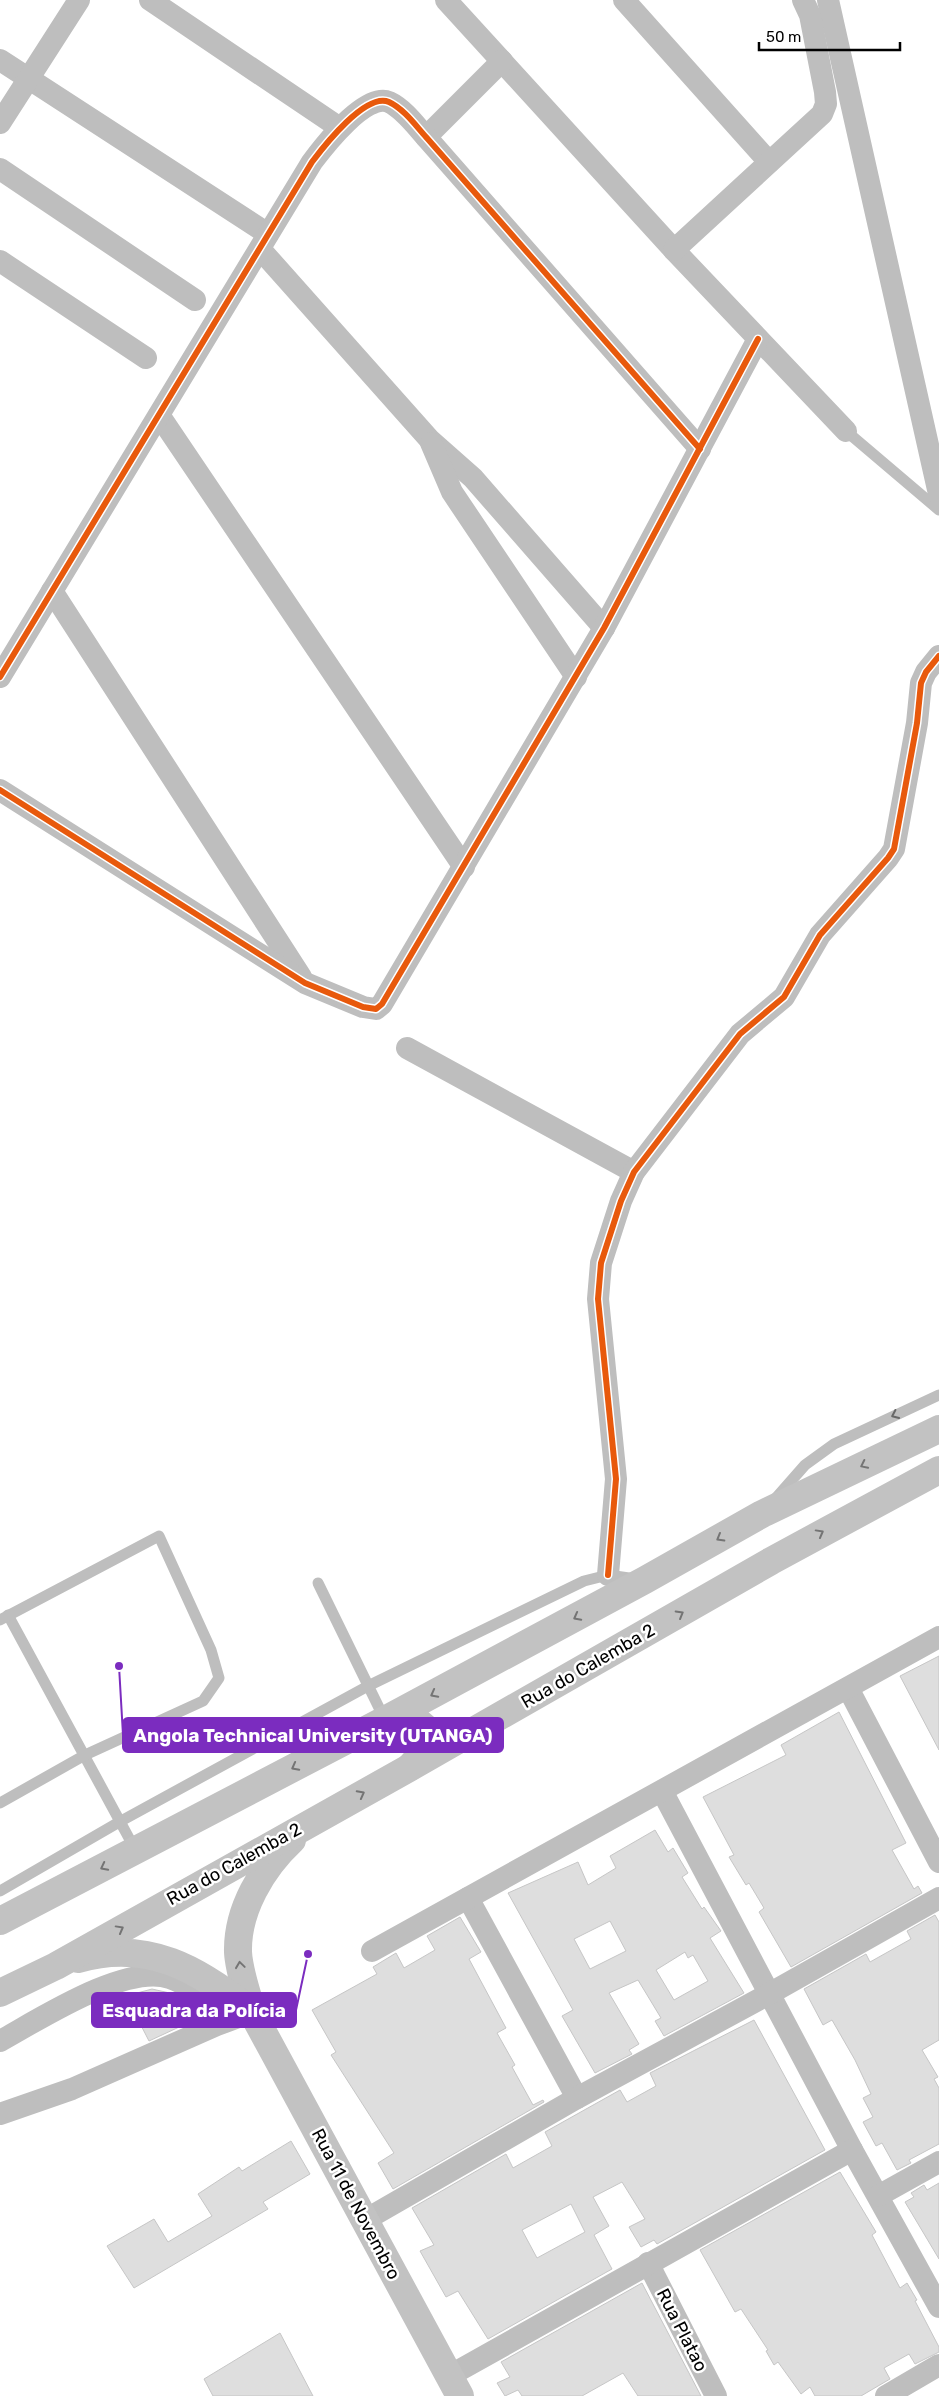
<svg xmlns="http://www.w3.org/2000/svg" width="939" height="2396" font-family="Rubik,sans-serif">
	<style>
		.building { fill: #dedede; stroke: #c6c6c6; fill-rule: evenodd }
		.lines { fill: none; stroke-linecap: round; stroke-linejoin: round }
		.lane { stroke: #bebebe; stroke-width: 11 }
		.street { stroke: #bebebe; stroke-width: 22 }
		.secondary { stroke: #c2c2c2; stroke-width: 28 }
		.cycleway-casing { stroke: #fff; stroke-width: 9 }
		.cycleway { stroke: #e8590c; stroke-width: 6 }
		.oneway { stroke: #686868 }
		.oneway2 { stroke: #747474 }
		.labels { text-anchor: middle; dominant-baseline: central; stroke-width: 5; stroke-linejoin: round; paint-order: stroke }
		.street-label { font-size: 18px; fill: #000; stroke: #fff }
		.leader { fill: none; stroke: #7b2cbf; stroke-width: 2 }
		.callout-dot { fill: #7b2cbf; stroke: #fff; stroke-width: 2 }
		.callout { fill: #7b2cbf; stroke: #7b2cbf; stroke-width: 2 }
		.callout-label { font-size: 19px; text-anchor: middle; font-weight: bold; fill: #fff }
	</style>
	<rect width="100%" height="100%" fill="#fff"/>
	<g class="building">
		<path d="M939,1656V1750L900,1676Z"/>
		<path d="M839,1712L906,1843L892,1850L914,1889L918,1886L922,1893L791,1967L759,1912L764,1908L749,1883L746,1885L729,1857L734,1855L703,1797L786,1755L781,1745Z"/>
		<path d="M655,1830L668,1852L673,1848L688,1873L682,1877L702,1909L704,1907L721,1931L710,1938L744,1993L664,2036L655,2021L661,2018L638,1980L609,1993L639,2044L629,2050L632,2054L595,2073L562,2016L573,2010L508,1893L578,1862L588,1885L616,1868L610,1856ZM610,1921L626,1951L590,1969L574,1939ZM685,1952L688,1958L693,1955L708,1981L674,2000L656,1970Z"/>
		<path d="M935,1915L939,1922V2040L922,2050L938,2077L934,2079L939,2088V2144L909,2160L911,2163L897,2170L882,2143L876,2146L863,2122L873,2117L863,2098L871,2094L855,2060L832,2020L823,2025L804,1989L866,1954L870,1962L911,1939L907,1931Z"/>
		<path d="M460,1917L481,1952L469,1959L506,2028L497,2033L515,2065L512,2067L533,2105L543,2100L544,2102L393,2189L378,2163L394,2153L331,2055L336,2052L312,2010L377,1974L373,1967L396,1953L404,1968L435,1950L427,1936Z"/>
		<path d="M152,1989L174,1994L190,2022L149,2041L126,1996Z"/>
		<path d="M754,2020L825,2150L657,2244L654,2240L641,2247L629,2227L645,2219L622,2182L593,2197L609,2226L594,2235L612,2269L488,2339L458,2291L446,2297L420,2251L434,2245L412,2208L506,2154L513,2168L552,2146L545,2132L620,2090L627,2102L656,2086L650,2073ZM571,2204L585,2232L537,2258L522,2230Z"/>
		<path d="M291,2141L310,2174L263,2202L268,2209L134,2288L107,2246L154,2219L168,2242L212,2216L198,2194L239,2167L242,2171Z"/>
		<path d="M840,2172L876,2232L872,2235L900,2288L907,2283L917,2300L915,2301L939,2347V2352L915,2364L909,2354L884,2368L890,2379L861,2396H815L810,2387L801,2394L778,2362L774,2365L766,2351L768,2350L741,2309L735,2312L700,2250Z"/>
		<path d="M939,2183V2259L905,2202L914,2197L911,2193L924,2185L927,2190Z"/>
		<path d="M642,2283L701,2396H638L623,2373L582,2396H522L518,2390L505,2396L497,2383L510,2377L501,2362Z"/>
		<path d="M280,2333L313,2396H213L204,2379Z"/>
	</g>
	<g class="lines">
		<g class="lane">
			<path d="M846,431L939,510"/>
			<path d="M776,1498L805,1465L834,1444L939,1395"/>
			<path d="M318,1583L385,1720"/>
			<path d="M8,1615L136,1851"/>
			<path d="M0,1620L159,1536L211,1650L219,1678L203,1701L85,1755L0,1803"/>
			<path d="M0,1891L121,1821L368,1686L584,1581L608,1575L636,1579"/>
		</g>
		<g class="street">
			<path d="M150,0L340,128"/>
			<path d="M446,0L674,250L846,431"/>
			<path d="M624,0L769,162"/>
			<path d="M828,0L939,494"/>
			<path d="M0,60L268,234"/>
			<path d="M0,123L79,0"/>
			<path d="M426,137L502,61"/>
			<path d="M0,169L195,300"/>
			<path d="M260,249L430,440L473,478L604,628"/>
			<path d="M674,250L822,114L826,104L825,92L810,15L803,0"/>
			<path d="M0,261L146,358"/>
			<path d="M159,415L464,867"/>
			<path d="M431,443L452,492L576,677"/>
			<path d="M52,591L301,977"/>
			<path d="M0,677L312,162C324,146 366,92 389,102C404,109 416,126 426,137L700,449"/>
			<path d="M0,790L305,983L363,1007L376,1009L382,1004L604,628L758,339"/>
			<path d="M407,1048L634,1172"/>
			<path d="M608,1575L616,1479L598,1299L601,1263L621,1201L634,1172L740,1034L784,997L820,935L888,858L894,849L917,723L921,683L926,672L939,656"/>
			<path d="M848,1688L939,1862"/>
			<path d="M662,1791L852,2150L939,2307"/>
			<path d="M468,1898L577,2098"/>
			<path d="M372,1951L939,1637"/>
			<path d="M0,2041C40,2019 126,1963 170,1978C192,1985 212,2006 229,2020"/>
			<path d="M0,2114L72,2089L217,2025L252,2012"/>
			<path d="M878,2196L939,2162"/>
			<path d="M365,2220L577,2098L769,1994L939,1898"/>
			<path d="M648,2263L716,2396"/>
			<path d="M449,2376L852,2150"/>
			<path d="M886,2396L939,2365"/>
		</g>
		<g class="secondary">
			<path d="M385,1720C428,1713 441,1735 410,1767"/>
			<path d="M292,1840C262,1868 237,1910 238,1952C239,1972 247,1992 252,2012L460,2396"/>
			<path d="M0,1921L385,1720L645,1580L762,1514L939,1429"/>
			<path d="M78,1959C148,1939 199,1969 252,2012"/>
			<path d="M0,1993L56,1966L409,1768L771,1561L939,1470"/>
		</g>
		<defs>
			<g id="cycleway">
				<path d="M0,677L312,162C324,146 366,92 389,102C404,109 416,126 426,137L700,449"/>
				<path d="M0,790L305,983L363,1007L376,1009L382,1004L604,628L758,339"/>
				<path d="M608,1575L616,1479L598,1299L601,1263L621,1201L634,1172L740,1034L784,997L820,935L888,858L894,849L917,723L921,683L926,672L939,656"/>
			</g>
		</defs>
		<use href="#cycleway" class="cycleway-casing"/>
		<use href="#cycleway" class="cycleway"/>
	</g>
	<defs><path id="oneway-chevron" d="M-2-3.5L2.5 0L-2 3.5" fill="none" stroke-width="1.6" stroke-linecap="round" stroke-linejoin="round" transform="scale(1.25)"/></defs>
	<use class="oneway" href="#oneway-chevron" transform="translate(895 1415) rotate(155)"/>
	<g class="oneway2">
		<use href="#oneway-chevron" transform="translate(864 1465) rotate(154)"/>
		<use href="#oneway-chevron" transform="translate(820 1533) rotate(-29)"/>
		<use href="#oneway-chevron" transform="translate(720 1538) rotate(150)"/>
		<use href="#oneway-chevron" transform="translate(680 1614) rotate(-30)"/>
		<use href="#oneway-chevron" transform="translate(577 1617) rotate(152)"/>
		<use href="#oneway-chevron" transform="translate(434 1694) rotate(152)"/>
		<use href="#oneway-chevron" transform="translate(295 1767) rotate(152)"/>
		<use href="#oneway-chevron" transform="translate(361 1794) rotate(-28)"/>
		<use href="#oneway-chevron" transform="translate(104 1867) rotate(153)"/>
		<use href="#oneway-chevron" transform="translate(120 1929) rotate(-29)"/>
		<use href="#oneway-chevron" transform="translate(240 1965) rotate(-98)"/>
	</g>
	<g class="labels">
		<g class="street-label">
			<text transform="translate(588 1666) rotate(-30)">Rua do Calemba 2</text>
			<text transform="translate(234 1864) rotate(-29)">Rua do Calemba 2</text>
			<text transform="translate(356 2204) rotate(62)">Rua 11 de Novembro</text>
			<text transform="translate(682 2330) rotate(63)">Rua Platao</text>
		</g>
	</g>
	<path class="leader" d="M119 1666L123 1735M308 1954L296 2010"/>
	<g class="callout-dot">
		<circle cx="119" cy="1666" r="5"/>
		<circle cx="308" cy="1954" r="5"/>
	</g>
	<g class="callout">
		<rect x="123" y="1718" width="380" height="34" rx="5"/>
		<rect x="92" y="1993" width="204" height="34" rx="5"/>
	</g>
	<g class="callout-label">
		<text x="313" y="1742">Angola Technical University (UTANGA)</text>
		<text x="194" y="2017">Esquadra da Polícia</text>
	</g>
	<path d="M759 42v8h141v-8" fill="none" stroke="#000000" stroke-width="2.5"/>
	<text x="766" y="42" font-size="15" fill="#000000" stroke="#ffffff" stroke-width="4" paint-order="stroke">50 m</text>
</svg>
